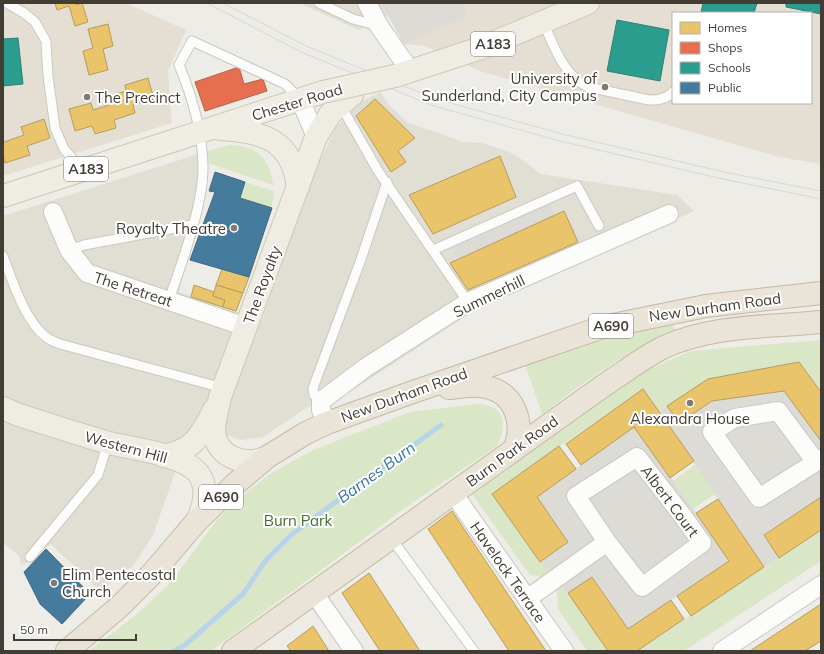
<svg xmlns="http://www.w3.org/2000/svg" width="824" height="654" font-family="Mulish,sans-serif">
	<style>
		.residential { fill: #e1ded4 }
		.education { fill: #e4dfd2; fill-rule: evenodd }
		.green { fill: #d9e7c7 }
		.parking { fill: #dcdbd6 }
		.homes { fill: #e9c46a; stroke: #b79c5a }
		.shops { fill: #e76f51; stroke: #b66048 }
		.schools { fill: #2a9d8f; stroke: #318074 }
		.public { fill: #457b9d; stroke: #44687e }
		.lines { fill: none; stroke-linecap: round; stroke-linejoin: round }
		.stream { stroke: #b8d4ea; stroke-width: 5 }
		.lane-casing { stroke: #c9c8c2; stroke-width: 11 }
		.street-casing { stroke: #c9c8c2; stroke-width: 20 }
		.primary-casing { stroke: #cec8b4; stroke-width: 24 }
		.highway-casing { stroke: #c4b9a3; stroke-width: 24 }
		.lane { stroke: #fcfcfb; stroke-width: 9 }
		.street { stroke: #fcfcfb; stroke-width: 18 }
		.primary { stroke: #efece3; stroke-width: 22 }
		.highway { stroke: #eae4d8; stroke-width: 22 }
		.tram { stroke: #d8d8d7; stroke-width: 1 }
		.primary-bridge-casing { stroke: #cec8b4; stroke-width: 24; stroke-linecap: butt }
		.primary-bridge { stroke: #efece3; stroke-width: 22 }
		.poi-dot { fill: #7e7a72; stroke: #fff; stroke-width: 1.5 }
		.labels { text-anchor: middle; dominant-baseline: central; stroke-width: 4; stroke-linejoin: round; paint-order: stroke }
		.shield { fill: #fff; stroke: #7b7771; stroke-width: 1 }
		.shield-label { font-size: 14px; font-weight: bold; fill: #423d34 }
		.poi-label { font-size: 15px; fill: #423d34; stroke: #fff; text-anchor: end }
		.street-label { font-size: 15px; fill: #423d34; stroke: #fff }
		.park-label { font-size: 15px; fill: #436f2c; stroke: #fff }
		.water-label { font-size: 16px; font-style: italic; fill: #3572a6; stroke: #fff }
	</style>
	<rect width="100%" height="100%" fill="#edece6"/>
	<g class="residential">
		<path d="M299,3H381L388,16L359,30Z"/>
		<path d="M381,92L387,103L407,122L463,142L482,143L504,150L517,156L541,174L677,195L694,211L472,312L353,390L306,408L263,437L240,440L193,422L153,535L133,566L100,591L51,544L21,566L20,557L3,542V216L208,151V163L179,292L262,320L304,194L336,127L360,102Z"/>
	</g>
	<g class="education">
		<path d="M3,3H126L186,30L168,71L172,123L3,176Z"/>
		<path d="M381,3H821V164L779,157L480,71L425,46L404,44ZM673,13H811V103H673Z"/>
	</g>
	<g class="green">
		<path d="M229,145C255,145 271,158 273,185L208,163V151Z"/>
		<path d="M245,182L274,191L272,208L240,198Z"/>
		<path d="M672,321L676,331C664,337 651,342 639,348C605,366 573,391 542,414L524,361Z"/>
		<path d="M821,340V392L799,362L708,379L659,411L643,389L492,494L540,562L568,593L608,651H587L558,609L556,579L530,575L469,490L645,371L691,351Z"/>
		<path d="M478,404C505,405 508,424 497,446L412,503L211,651H89L136,615L171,582L217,520L238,499L272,473L313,450L410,412Z"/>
		<path d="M701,461L721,490L693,509L673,481Z"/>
		<path d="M821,530V561L684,651H637Z"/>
	</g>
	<g class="parking">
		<path d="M381,3H462L467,16L404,44Z"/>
		<path d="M546,200L555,215L457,259L448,243Z"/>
		<path d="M784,391L821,441V497L764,534L779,558L764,567L659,411L667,406L679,423L712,401Z"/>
		<path d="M634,427L696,513L729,561L628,629L593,577L568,593L540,562L568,542L537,497Z"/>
	</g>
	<g class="homes">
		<path d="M55,3H76V5L82,3L88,22L75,26L69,6L57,10Z"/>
		<path d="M108,24L113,46L103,49L108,70L89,75L83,51L93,48L88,29Z"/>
		<path d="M148,78L154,99L133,105L135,113L114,120L116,128L95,134L92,126L75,131L69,109L91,103L93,110L112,104L110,96L126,91L125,85Z"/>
		<path d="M375,99L415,138L398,151L406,162L391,172L356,116Z"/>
		<path d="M44,119L50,138L27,146L30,155L5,163L3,156V139L4,142L24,135L21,127Z"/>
		<path d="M500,156L516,197L433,234L409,195Z"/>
		<path d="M564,211L578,242L468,290L450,263Z"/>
		<path d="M222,269L249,277L243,293L216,285Z"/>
		<path d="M194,285L214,292L213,296L225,300L223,307L191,297Z"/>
		<path d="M216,285L243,293L236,311L223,307L225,300L213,296Z"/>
		<path d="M799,362L821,392V441L784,391L712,401L679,423L667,406L708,379Z"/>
		<path d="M643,389L694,461L670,478L634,427L581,465L566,444Z"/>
		<path d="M559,446L576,469L537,497L568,542L540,562L492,494Z"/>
		<path d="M821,497V530L779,558L764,535Z"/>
		<path d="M718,499L764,567L691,616L677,596L729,561L696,513Z"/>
		<path d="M452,511L546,651H509L428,529Z"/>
		<path d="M369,573L420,651H380L342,593Z"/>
		<path d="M592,577L628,629L671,600L684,619L637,651H608L568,593Z"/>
		<path d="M821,604V641L805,651H750Z"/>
		<path d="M313,626L329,651H291L287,646Z"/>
	</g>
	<path class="shops" d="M239,67L244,84L263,79L267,91L205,111L195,82Z"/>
	<g class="schools">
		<path d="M703,3H757L754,13H701Z"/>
		<path d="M786,3H821V14L786,7Z"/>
		<path d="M617,20L669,30L660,81L607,71Z"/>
		<path d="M18,38L23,84L3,86V39Z"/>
	</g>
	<g class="public">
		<path d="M215,172L245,182L240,198L272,208L249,277L190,260L215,192L209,191Z"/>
		<path d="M46,549L90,594L62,624L40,604L24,572Z"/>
	</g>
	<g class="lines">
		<path class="stream" d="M174,651L185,645L243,594L266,560L292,534L441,425"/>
		<defs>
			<g id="lane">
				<path d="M7,3L24,13L35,22L46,41L48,76L55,128L64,149L82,170"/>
				<path d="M319,3L353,19L379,26"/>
				<path d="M543,22C554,46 563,75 588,87L649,100C659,100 666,99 673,92"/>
				<path d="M340,104L378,171L468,302"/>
				<path d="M69,250L84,245L192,225"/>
				<path d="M433,250L577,186L599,226"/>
				<path d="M3,256C12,280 25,321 46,337C49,340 56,342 60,344L223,388"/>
				<path d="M169,300C182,262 204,203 203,165C202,130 192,96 179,65L192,41L285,84L300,99"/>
				<path d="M321,401L314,395L313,388L360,262L387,182"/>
				<path d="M391,538L474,651"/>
				<path d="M30,557L98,475L108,442"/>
			</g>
			<g id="street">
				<path d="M367,3L379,26L411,72"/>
				<path d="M300,99L316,137"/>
				<path d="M53,212L69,250L87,273L246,327"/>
				<path d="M327,423L321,410V401L365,368L468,302L669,214"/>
				<path d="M816,462L778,411L735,418L712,432L759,498L816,462L821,459"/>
				<path d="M453,493L564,651"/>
				<path d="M314,593L354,651"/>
				<path d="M527,599L607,542L642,587L702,543L682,515L637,457L576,496L607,542"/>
				<path d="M722,651L821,585"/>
			</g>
			<g id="primary">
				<path d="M395,76L481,48L588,3"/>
				<path d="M220,129C263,131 292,140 298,187"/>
				<path d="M3,196L323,92"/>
				<path d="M3,408L16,414C47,424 78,434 109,443C134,449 174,453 194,469C210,482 205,507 196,522"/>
				<path d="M163,456C194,450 200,437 214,410"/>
				<path d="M267,457C246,467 216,458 214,431C214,420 218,408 220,397L316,137L330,114L352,95"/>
			</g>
			<g id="highway">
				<path d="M449,388C461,387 474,384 486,387C516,393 525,425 514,450"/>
				<path d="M67,651L119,607L150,576L196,522L234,485L267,457L306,433L327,423L410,393L603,327L706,306L821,293"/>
				<path d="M233,651L603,386C623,373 641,359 662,348C710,325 769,327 821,322"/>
			</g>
		</defs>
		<use href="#lane" class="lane-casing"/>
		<use href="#street" class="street-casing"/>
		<use href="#primary" class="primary-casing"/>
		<use href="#highway" class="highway-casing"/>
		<use href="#lane" class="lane"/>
		<use href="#street" class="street"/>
		<use href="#primary" class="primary"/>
		<use href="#highway" class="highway"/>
		<g class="tram">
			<path d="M207,3L303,53L434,106L560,141L723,179L821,199"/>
			<path d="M223,3L306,46L436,99L562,134L724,172L821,191"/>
		</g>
		<defs>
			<path id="primary-bridge" d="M323,92L395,76"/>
		</defs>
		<use href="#primary-bridge" class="primary-bridge-casing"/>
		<use href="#primary-bridge" class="primary-bridge"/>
	</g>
	<g class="poi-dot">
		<circle cx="605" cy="87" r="4"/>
		<circle cx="87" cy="97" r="4"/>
		<circle cx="234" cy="228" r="4"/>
		<circle cx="690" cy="403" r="4"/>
		<circle cx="54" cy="583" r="4"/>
	</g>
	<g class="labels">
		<g class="shield">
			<rect x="471" y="32" width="44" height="24" rx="3"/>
			<rect x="64" y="157" width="44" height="24" rx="3"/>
			<rect x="589" y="314" width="44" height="24" rx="3"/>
			<rect x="199" y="485" width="44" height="24" rx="3"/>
		</g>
		<g class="shield-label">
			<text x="493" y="44">A183</text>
			<text x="86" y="169">A183</text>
			<text x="611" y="326">A690</text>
			<text x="221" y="497">A690</text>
		</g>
		<g class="poi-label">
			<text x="597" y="78">University of<tspan x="597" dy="17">Sunderland, City Campus</tspan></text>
			<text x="95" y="97" text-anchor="start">The Precinct</text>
			<text x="226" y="228">Royalty Theatre</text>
			<text x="690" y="418" text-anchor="middle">Alexandra House</text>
			<text x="62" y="574" text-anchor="start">Elim Pentecostal<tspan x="62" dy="17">Church</tspan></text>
		</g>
		<g class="street-label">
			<text transform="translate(297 102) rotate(-17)">Chester Road</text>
			<text transform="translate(262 285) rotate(-70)">The Royalty</text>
			<text transform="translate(133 289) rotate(18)">The Retreat</text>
			<text transform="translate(489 296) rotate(-26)">Summerhill</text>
			<text transform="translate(715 307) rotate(-8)">New Durham Road</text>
			<text transform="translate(404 395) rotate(-20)">New Durham Road</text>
			<text transform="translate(126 447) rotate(15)">Western Hill</text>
			<text transform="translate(512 451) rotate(-36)">Burn Park Road</text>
			<text transform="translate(670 501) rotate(53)">Albert Court</text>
			<text transform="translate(508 572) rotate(55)">Havelock Terrace</text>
		</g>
		<g class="park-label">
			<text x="298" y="520">Burn Park</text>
		</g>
		<g class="water-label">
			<text transform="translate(376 472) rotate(-36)">Barnes Burn</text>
		</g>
	</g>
	<rect width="824" height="654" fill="none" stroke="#423d34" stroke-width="8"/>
	<rect x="672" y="12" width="140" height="92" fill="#ffffff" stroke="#b3b1ae"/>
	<rect x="680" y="22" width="20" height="12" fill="#e9c46a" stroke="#b3b1ae"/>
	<text x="708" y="32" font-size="12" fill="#423d34">Homes</text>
	<rect x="680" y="42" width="20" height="12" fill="#e76f51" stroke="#b3b1ae"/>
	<text x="708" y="52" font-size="12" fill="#423d34">Shops</text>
	<rect x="680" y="62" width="20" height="12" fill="#2a9d8f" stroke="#b3b1ae"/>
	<text x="708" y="72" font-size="12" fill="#423d34">Schools</text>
	<rect x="680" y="82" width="20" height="12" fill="#457b9d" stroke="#b3b1ae"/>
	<text x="708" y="92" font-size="12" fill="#423d34">Public</text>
	<path d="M14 634v6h122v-6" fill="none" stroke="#423d34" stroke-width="2"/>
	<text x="20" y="634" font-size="12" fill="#423d34" stroke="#ffffff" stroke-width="3" paint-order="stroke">50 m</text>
</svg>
